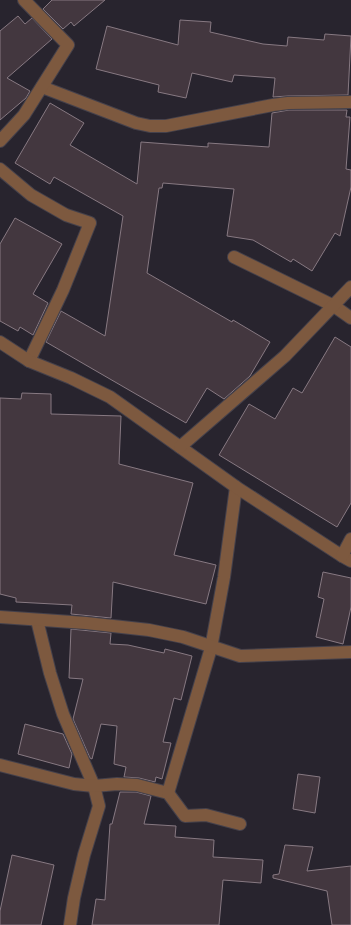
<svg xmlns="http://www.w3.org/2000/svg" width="351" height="925" font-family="'Work Sans',sans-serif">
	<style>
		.building { fill: #43373f; stroke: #877982 }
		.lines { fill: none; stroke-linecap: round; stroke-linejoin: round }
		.lane-casing { stroke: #45414b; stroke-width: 14 }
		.street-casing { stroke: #45414b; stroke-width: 14 }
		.lane { stroke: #7d593f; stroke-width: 12 }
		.street { stroke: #7d593f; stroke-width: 12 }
	</style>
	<rect width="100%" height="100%" fill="#28242e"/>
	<g class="building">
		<path d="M52,0H105L74,26L71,22L63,29L43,9Z"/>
		<path d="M18,16L25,24L32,18L52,39L7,78L30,91L26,98L0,120V31Z"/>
		<path d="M180,20L211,22L210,32L263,44L287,46L288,37L324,40L325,34L351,36L348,95L288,96L273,97L275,78L234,75L232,82L192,73L186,98L158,92L159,85L96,69L107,26L178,45Z"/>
		<path d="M50,103L84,123L70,145L137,184L141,142L208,147V143L269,147L272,113L289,110H347L346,117H350L346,169L351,170V187L340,236L335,233L312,271L293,259L291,262L253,240L227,236L234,189L163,183L162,188H159L147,273L232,322L233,320L270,342L250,376L224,399L207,388L186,423L46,342L61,311L105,336L123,216L54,177L50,184L15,163Z"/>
		<path d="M15,218L62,244L33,294L48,303L33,335L20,327L18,331L0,321V244Z"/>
		<path d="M335,337L351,347V503L337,527L219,455L249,404L275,419L293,388L302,393Z"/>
		<path d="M22,393L51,394V414L121,416L119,464L193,483L174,555L216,565L206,604L113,582L111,618L71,614L72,605L16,602V598L0,594V398L21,399Z"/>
		<path d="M323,572L351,578V607L343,644L316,637L324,599L318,597Z"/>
		<path d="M71,629L111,633L110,644L128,645L164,653L165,649L192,656L181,700L174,698L163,742L171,743L162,779L156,777L155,782L139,778L124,777L126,767L114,764L117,726L101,724L92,759L90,758L73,719L83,679L69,678Z"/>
		<path d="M25,724L63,734L72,754L69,768L18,754Z"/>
		<path d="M298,774L320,777L315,813L293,809Z"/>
		<path d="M120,792H136L151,796L144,824L176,826L175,837L214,840L213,857L263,860L261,883L223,880L219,925H92L96,899L105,900L110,824H112Z"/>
		<path d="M285,845L313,847L307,871L351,866V925H332L327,891L273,878V875L279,874Z"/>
		<path d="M12,855L54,865L41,925H0V911Z"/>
	</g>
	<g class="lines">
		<defs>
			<g id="lane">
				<path d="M0,169L31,195L66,215L90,223L63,290L29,361"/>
				<path d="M234,257L334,306"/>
				<path d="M37,620L50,673L63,714L94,786L99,806L84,855L74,898L70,925"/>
				<path d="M0,765L74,784L94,786L117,784L137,785L168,793L185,816L206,815L240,824"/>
				<path d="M168,793L211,648L224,577L236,487"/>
			</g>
			<g id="street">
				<path d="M42,87L136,123L150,126H166L273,105L288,103L351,102"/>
				<path d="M0,141L24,115L68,45L24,0"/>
				<path d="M334,306L351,318"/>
				<path d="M0,342L29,361L71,378L110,397L236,487L342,556L351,561"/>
				<path d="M180,447L285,356L351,287"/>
				<path d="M342,556L351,539"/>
				<path d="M0,617L86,623L149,630L183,637L240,656L351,652"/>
			</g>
		</defs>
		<use href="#lane" class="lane-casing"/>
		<use href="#street" class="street-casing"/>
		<use href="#lane" class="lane"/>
		<use href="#street" class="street"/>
	</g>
</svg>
